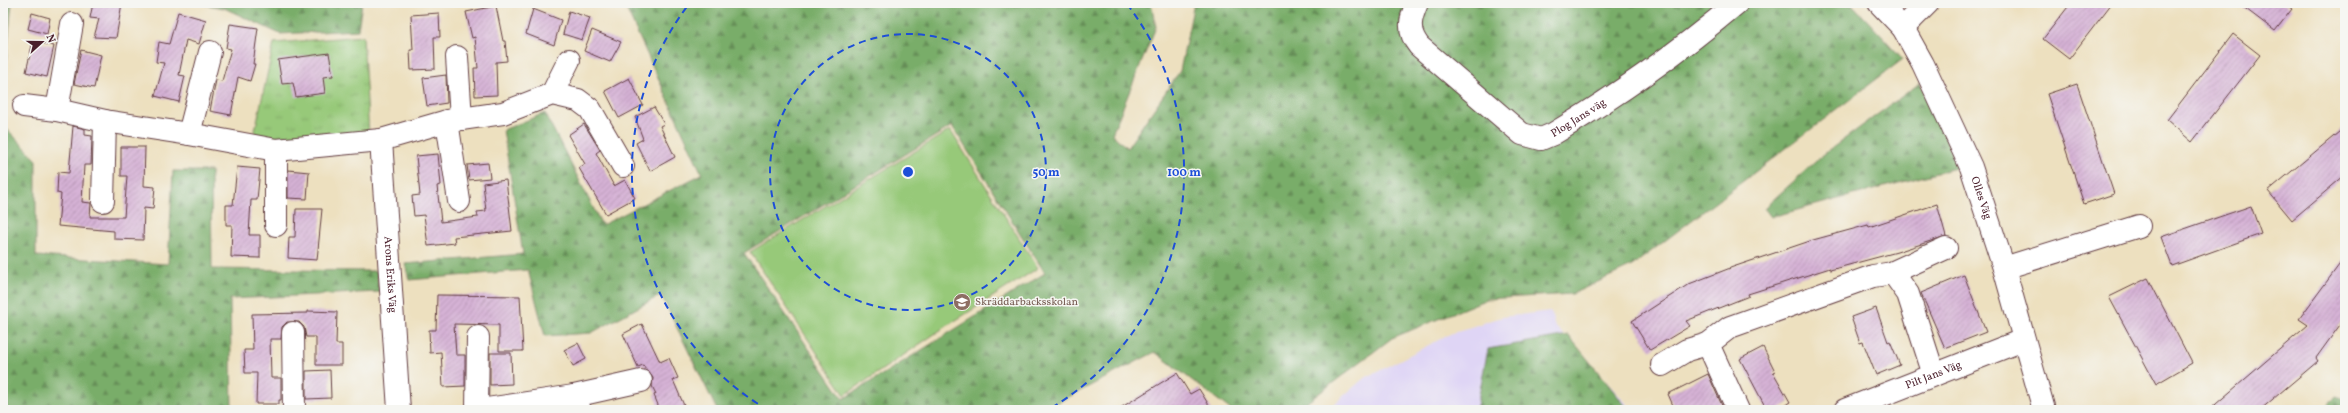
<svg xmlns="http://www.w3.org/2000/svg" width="2348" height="413" font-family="Vollkorn,serif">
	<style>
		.built { fill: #dfd5f5 }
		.grass { fill: #97c979; stroke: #707452 }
		.forest { fill: url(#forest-firs); stroke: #62664a; fill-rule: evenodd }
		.park { fill: url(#park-tufts); stroke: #707452 }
		.building { fill: url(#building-hatch) }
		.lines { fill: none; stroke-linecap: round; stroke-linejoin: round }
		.minor-casing { stroke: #623c41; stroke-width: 24 }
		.minor { stroke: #fff; stroke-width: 22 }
		.ring { fill: none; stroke: #1d4ed8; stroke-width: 2; stroke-dasharray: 7 5 }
		.labels { text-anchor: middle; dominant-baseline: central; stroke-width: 3; stroke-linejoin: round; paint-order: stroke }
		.street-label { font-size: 11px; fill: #4a1f2b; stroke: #f6f6f2 }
		.education-label { font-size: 11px; fill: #785e54; stroke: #f6f6f2; text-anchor: start }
		.centre { fill: #1d4ed8; stroke: #f6f6f2; stroke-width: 2 }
		.ring-label { font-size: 12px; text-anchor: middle; font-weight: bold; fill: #1d4ed8; stroke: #f6f6f2; stroke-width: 3; stroke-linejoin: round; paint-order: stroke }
	</style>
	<defs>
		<pattern id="forest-firs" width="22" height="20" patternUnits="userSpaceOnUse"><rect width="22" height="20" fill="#79ad69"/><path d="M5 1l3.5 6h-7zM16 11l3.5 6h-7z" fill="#658c57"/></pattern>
		<pattern id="park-tufts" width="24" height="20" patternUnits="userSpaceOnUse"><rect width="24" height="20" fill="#97c979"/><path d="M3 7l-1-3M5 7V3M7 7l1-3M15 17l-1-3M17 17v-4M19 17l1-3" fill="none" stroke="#84ac69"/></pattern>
		<pattern id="building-hatch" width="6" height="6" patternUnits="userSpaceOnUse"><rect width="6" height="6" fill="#d6b2d6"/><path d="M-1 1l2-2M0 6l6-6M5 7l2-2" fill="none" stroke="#b090ae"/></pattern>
	</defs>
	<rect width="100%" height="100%" fill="#f6f6f2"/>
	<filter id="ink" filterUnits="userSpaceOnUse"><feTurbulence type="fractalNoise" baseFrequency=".025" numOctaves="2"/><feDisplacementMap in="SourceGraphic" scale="8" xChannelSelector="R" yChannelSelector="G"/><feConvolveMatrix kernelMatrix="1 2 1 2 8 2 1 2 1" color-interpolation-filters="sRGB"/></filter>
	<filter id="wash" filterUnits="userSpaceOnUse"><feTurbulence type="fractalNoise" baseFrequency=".012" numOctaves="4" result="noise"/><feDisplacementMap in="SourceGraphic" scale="16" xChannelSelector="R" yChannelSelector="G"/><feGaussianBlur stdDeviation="0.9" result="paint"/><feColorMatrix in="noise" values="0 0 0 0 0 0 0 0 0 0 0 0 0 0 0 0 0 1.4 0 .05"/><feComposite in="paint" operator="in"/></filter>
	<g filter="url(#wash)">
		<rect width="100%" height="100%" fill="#ede0bf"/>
		<path class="built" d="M1550,311L1555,326L1628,405L1610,410H1327L1363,379L1452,333L1502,317Z"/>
		<path class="grass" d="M950,130L1038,268L942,329L845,395L750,252Z"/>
		<g class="forest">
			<path d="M3,3H12L3,92Z"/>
			<path d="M195,3H362L358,30L280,34L224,8Z"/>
			<path d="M616,3H1151L1156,27L1112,134L1127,148L1180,71L1194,3H1851L1903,59L1632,266L1572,294L1487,299L1392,338L1297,410H1231L1155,352L1044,410H717L661,295L591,333L545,336L528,270L409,280L405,264L523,254L503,130L545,113L602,225L702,174L625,6ZM952,126L1045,273L843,399L744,253Z"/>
			<path d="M1920,83L1959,167L1771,217L1764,208L1824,154Z"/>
			<path d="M3,125L36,159V256L168,264L173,171H211L212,269L377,271L379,292L230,299L232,410H3Z"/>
			<path d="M1568,335L1629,410H1476L1488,349Z"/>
			<path d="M2336,396L2345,399V410H2325Z"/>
		</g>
		<path class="park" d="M363,36L369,134L291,139L254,135L274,43Z"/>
		<g id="blocks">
			<g class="building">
				<path d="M93,3H122L116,38L94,37L99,19L90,18Z"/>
				<path d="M2071,3H2112L2069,59L2043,39Z"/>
				<path d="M2238,3H2284L2292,9L2275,31Z"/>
				<path d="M496,6L503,41H505L507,61L496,62L497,95L475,96L474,68H478L475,37L472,38L466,12Z"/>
				<path d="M533,9L561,20L554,45L526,34Z"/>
				<path d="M569,11L590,18L582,40L563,34Z"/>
				<path d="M178,12L206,20L199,44L186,40L179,75L185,76L179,102L155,96L164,63L156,62L159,42L169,44Z"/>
				<path d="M32,13L50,18L47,34L28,29Z"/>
				<path d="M439,13L440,37H434L435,69L411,70L410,50H413L411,15Z"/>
				<path d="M230,24L258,28L253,64H255L250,81L238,77L231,115L210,111L216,80L222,81L231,49L226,48Z"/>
				<path d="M592,30L621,42L610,62L584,51Z"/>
				<path d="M2233,34L2260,55L2192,142L2167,120Z"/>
				<path d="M33,41L54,46L47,77L26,72Z"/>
				<path d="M81,50L101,55L94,88L74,84Z"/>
				<path d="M329,53L333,76L323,77L325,93L296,97L293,83L282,84L278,60Z"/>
				<path d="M446,75L447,103L427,106L423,78Z"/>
				<path d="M629,78L643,105L619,118L605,91Z"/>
				<path d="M2077,84L2114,194L2084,204L2047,94Z"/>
				<path d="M654,107L664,124L660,126L675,157L650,171L636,143L643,139L635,117Z"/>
				<path d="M584,124L600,150L596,153L614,186L625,180L635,198L606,214L579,168L585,164L568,135Z"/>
				<path d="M73,126L85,129V135L92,136L91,165H84L82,202L91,203L90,217H124L127,176H121V147H145L144,186L155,187L153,209L144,208L143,240L114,239V231L58,226L61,194L57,193L58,172L69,173Z"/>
				<path d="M2345,127V175L2292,220L2268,191Z"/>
				<path d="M438,154L441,185L437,186L441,222L478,217L477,212L486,211L483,183L506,180L512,231L454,237L455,243L428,246L424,215L414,216L412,196L420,195L416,156Z"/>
				<path d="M488,163L490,178L469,180L467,165Z"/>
				<path d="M237,167L260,169L257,200H251L249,235H260V258L231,257L232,225H226V205H233Z"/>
				<path d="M288,170L309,172L307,199L288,198Z"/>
				<path d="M1937,204L1946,236L1897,252L1830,270V268L1748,294L1749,296L1686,321L1690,326L1650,350L1632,321L1689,284L1733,267L1813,240L1868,225L1869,227Z"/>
				<path d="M2251,206L2261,234L2172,266L2161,237Z"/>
				<path d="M296,209H322L317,260L288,258L289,237H295Z"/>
				<path d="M2345,257V318L2316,358L2318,361L2260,410H2209L2308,325L2299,319Z"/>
				<path d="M1964,275L1986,332L1945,348L1921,293Z"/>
				<path d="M2148,278L2192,363L2156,384L2109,297Z"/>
				<path d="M437,295L520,296L523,351H499V325L454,324L456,355H465V386L443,387L441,352L430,353L429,330H436Z"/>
				<path d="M1876,308L1888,342L1890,341L1900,365L1876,375L1863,342L1860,343L1851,317Z"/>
				<path d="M308,311L337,312L336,344H342V365H316V337H306L304,327L299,322H287L282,327L281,339H270L271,378H281V400H279V404H256L257,373H245L244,350H253L252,314L308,313Z"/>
				<path d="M642,324L660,362L669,358L678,378L673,380L686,410H660L654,395L656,394L652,386L653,378L643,365L638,367L623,334Z"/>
				<path d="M578,343L586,359L573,366L564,350Z"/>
				<path d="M1763,347L1775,371L1773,372L1790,402L1777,410H1767L1740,359Z"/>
				<path d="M490,353H511L512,384L490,385Z"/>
				<path d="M330,370L331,398L306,399V371Z"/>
				<path d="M1177,373L1190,394L1199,389L1212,410H1117Z"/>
				<path d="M1708,374L1724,410H1675L1668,394Z"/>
			</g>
		</g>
	</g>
	<g filter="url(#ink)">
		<use href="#blocks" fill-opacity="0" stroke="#623c41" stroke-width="1"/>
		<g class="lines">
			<defs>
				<g id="minor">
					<path id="s1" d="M1417,3C1410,19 1407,31 1419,46L1522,134L1541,139L1553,134C1618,95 1679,52 1737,3"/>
					<path id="s2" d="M1879,3L1903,28L1923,64L1971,167L2004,268L2044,410"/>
					<path d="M1903,28L1928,3"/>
					<path d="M457,57L461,119"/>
					<path d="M552,94L569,60"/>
					<path d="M24,106L57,110L105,121L189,134L276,150L381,140L447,121L503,113L552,94L578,100L590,109L623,166"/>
					<path d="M57,110L72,24"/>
					<path d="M447,121L459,201"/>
					<path d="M189,134L210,52"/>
					<path id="s3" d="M381,140L399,410"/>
					<path d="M276,150V225"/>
					<path d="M103,201L105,121"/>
					<path d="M2004,268L2139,226"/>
					<path d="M1889,274L1946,248"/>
					<path d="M293,333L294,410"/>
					<path d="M1662,365L1687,350L1708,344"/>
					<path d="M574,396L641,381"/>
					<path d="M477,410L478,337"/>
					<path d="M480,410L574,396L580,410"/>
					<path d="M1738,410L1708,344L1730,327L1873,276L1893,273L1908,294L1934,375"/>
					<path id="s4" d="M1845,410L2023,340"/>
				</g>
			</defs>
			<use href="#minor" class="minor-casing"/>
			<use href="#minor" class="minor"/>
		</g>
	</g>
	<g class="ring">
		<circle cx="908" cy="172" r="138"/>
		<path d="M768 410A276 276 0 0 1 689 4M1127 4A276 276 0 0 1 1048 410"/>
	</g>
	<defs>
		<symbol id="school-disc" viewBox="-11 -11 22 22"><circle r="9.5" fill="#8d6e63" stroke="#f6f6f2"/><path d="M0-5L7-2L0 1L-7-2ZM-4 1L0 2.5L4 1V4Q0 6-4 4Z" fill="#fff"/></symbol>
	</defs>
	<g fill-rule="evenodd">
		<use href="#school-disc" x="952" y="292" width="20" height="20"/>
	</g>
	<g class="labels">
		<g class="street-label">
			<text stroke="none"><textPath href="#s1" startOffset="244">Plog Jans väg</textPath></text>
			<text stroke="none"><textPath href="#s2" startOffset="222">Olles Väg</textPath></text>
			<text stroke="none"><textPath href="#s3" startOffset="135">Arons Eriks Väg</textPath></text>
			<text stroke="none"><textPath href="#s4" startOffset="95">Pilt Jans Väg</textPath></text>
		</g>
		<g class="education-label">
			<text x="975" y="302">Skräddarbacksskolan</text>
		</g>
	</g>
	<circle cx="908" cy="172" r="6" class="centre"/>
	<g class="ring-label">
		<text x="1046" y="176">50 m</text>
		<text x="1184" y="176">100 m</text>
	</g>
	<rect width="2348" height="413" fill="none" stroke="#f6f6f2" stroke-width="16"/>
	<g transform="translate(42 42) rotate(69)" stroke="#f6f6f2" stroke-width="3" paint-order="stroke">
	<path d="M0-3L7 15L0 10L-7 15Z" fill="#4a1f2b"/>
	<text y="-6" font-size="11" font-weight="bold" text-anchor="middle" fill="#4a1f2b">N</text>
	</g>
</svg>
